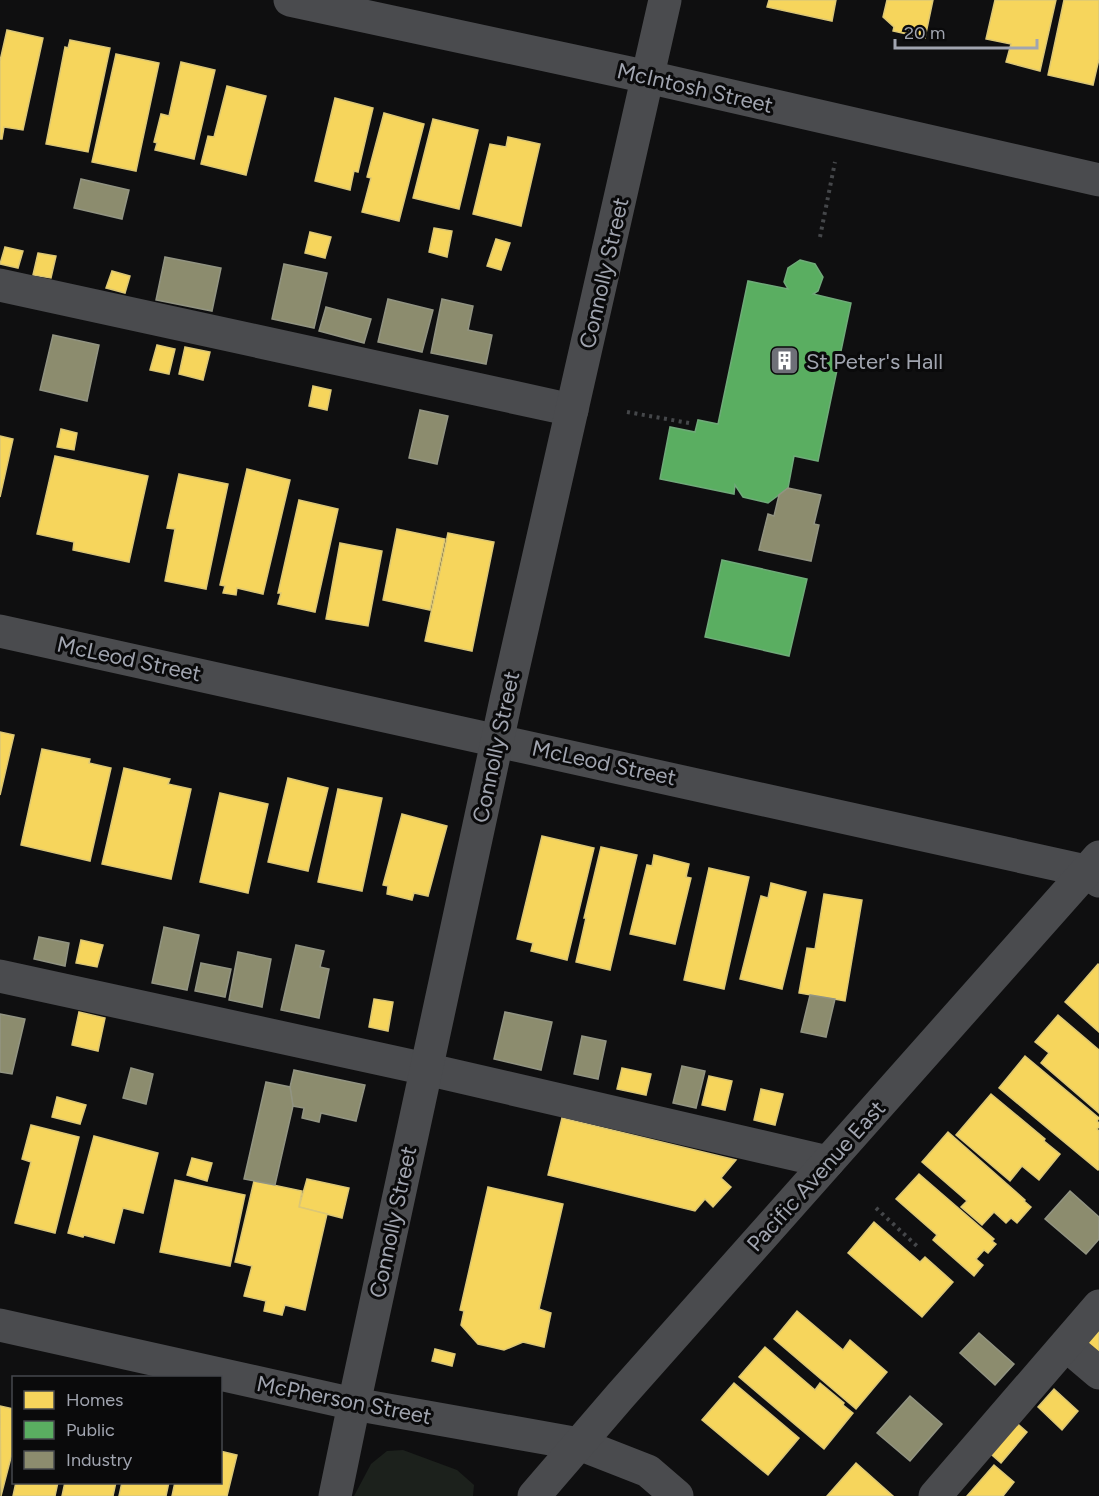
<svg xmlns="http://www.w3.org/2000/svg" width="1099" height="1496" font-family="Figtree,sans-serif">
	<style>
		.green { fill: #1c211c }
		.homes { fill: #f6d55c; stroke: #dcc775; stroke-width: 1.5 }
		.public { fill: #5aae61; stroke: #6fab79; stroke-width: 1.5 }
		.industry { fill: #8c8c6e; stroke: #929482; stroke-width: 1.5 }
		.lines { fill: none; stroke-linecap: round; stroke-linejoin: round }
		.path { stroke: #45474a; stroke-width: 4; stroke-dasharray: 3 4.5; stroke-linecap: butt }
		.minor { stroke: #4a4b4e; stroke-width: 33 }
		.labels { text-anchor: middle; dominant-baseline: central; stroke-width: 6; stroke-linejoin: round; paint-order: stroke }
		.street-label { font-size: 22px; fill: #a1a5b0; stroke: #0a0a0b }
		.poi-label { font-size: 22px; fill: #a1a5b0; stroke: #0a0a0b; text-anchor: start }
	</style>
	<rect width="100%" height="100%" fill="#0f0f10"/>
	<path class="green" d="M403,1450L457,1470L474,1485L473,1496H354L371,1464L387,1451Z"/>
	<g class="homes">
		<path d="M769,0H836L832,21L767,7Z"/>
		<path d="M887,0H933L925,38L893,31L894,27L883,17Z"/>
		<path d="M995,0H1056L1040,71L1006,62L1011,44L986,39Z"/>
		<path d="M1064,0H1099V59L1093,85L1048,75Z"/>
		<path d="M7,30L43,38L23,130L4,127L2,139H0V61Z"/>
		<path d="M70,40L110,48L88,152L46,144L65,47L68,48Z"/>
		<path d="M116,54L159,63L136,171L92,162Z"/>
		<path d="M181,62L215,70L194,159L155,150L157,143L154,142L161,114L169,116Z"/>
		<path d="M227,86L266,96L246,175L201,164L208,136L214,137Z"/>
		<path d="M335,98L373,108L358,172L354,171L350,190L315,181Z"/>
		<path d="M384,113L424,124L399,221L362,212L371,178L367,177Z"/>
		<path d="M433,119L478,130L459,209L413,198Z"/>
		<path d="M508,137L540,144L521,226L473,214L490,144L506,147Z"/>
		<path d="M434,228L452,231L447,257L429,252Z"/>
		<path d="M310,232L331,237L325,258L305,253Z"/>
		<path d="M496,239L510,243L501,270L487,266Z"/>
		<path d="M5,247L23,251L18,268L0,264Z"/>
		<path d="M38,253L56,256L51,278L33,275Z"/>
		<path d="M112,271L130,276L125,293L106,288Z"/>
		<path d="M157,345L175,349L169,374L150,370Z"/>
		<path d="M185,347L210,352L203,380L179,374Z"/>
		<path d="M313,386L331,390L327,410L309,406Z"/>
		<path d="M61,429L77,433L74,450L57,447Z"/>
		<path d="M0,436L13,439L0,497Z"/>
		<path d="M55,456L148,476L129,562L73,550L74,542L37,534Z"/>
		<path d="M247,469L290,480L263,594L237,588L236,595L223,593L225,586L220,585Z"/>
		<path d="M179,474L228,484L206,589L165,581L175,529L167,528Z"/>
		<path d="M299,500L338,509L315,612L278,604L281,593H278Z"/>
		<path d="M397,529L445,539L430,610L383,600Z"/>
		<path d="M448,533L494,542L472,651L425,641Z"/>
		<path d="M340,543L382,551L368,626L326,619Z"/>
		<path d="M0,732L14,735L0,795Z"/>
		<path d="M42,749L90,759L89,763L111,768L90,861L21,845Z"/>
		<path d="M124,768L170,779L168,784L191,789L171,879L102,864Z"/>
		<path d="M288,778L328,788L308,871L268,862Z"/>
		<path d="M338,789L382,798L362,891L318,882Z"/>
		<path d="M220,793L268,804L248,893L200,882Z"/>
		<path d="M402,814L447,826L428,896L414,893L412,900L387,894L388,886L383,885Z"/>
		<path d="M542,836L594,848L567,960L531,951L533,943L517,939Z"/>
		<path d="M601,847L637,855L610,970L576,962L586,918H584Z"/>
		<path d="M654,855L689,864L686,877L691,878L675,944L630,934L647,865L652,866Z"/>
		<path d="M709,868L749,877L724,989L684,980Z"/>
		<path d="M771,883L806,892L782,989L740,979L761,896L768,898Z"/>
		<path d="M824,894L862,900L845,1001L799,993L807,948L815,949Z"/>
		<path d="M81,940L103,945L97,967L76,963Z"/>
		<path d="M1098,964L1099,965V1032L1065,1002Z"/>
		<path d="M374,999L393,1002L388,1031L369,1027Z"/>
		<path d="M79,1012L105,1018L98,1051L72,1045Z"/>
		<path d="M1058,1015L1099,1050V1113L1041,1063L1049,1053L1035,1042Z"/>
		<path d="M1025,1056L1099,1118L1097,1121L1099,1123V1127L1097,1129L1099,1131V1169L1098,1170L999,1088Z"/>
		<path d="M622,1068L651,1074L646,1095L617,1089Z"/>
		<path d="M709,1076L732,1081L725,1110L702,1105Z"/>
		<path d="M761,1089L783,1094L775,1125L754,1120Z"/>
		<path d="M991,1094L1045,1139L1044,1141L1060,1154L1039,1180L1022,1166L1010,1181L956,1135Z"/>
		<path d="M57,1097L86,1105L80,1124L52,1117Z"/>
		<path d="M562,1118L736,1160L721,1178L731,1187L713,1207L705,1199L695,1211L548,1175Z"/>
		<path d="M31,1125L79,1137L55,1233L15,1223L31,1162L22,1159Z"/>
		<path d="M948,1132L1025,1200L1024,1201L1031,1207L1017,1223L1011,1218L1006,1223L994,1212L982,1225L961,1207L967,1201L922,1162Z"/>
		<path d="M94,1136L158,1153L143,1213L123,1208L114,1243L84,1235L83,1237L68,1233Z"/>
		<path d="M192,1158L212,1163L207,1181L187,1175Z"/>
		<path d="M919,1174L994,1239L992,1241L996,1244L988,1253L984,1250L976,1259L983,1265L974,1276L933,1240L937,1235L896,1199Z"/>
		<path d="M307,1179L349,1188L342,1218L299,1207Z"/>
		<path d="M175,1180L245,1195L230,1266L160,1252Z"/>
		<path d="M254,1181L302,1191L299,1207L327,1214L305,1310L285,1305L282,1315L264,1311L266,1301L244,1296L252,1266L235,1262Z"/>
		<path d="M488,1187L563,1204L539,1309L551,1313L544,1347L523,1342L504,1350L478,1344L461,1325L464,1311L460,1310Z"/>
		<path d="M874,1222L920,1262L925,1257L953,1282L922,1317L848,1253Z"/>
		<path d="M797,1311L843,1350L850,1340L887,1372L856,1409L774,1339Z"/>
		<path d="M1099,1326V1355L1085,1342Z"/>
		<path d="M765,1347L815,1390L820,1383L844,1403L843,1405L853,1413L824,1449L739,1377Z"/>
		<path d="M435,1349L455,1354L452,1366L432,1361Z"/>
		<path d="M734,1383L799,1438L768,1475L702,1420Z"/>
		<path d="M1054,1389L1078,1411L1062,1430L1038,1407Z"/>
		<path d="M0,1406L14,1409V1446L1,1496Z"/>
		<path d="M1012,1419L1027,1432L1001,1463L985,1449Z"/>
		<path d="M220,1451L237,1455L227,1496H172L175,1482H220Z"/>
		<path d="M856,1463L893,1496H827Z"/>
		<path d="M994,1465L1014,1482L1003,1496H967Z"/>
		<path d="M16,1482H58L55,1496H13Z"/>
		<path d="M65,1482H116L113,1496H62Z"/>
		<path d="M122,1482H169L166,1496H119Z"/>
	</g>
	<g class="public">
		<path d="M800,260L815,264L823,277L818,291L813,294L851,303L818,461L794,456L788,488L768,503L743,497L735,485L734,494L660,479L670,427L695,432L698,420L718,424L748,281L788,289L784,282L788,268Z"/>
		<path d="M722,560L807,579L789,656L705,637Z"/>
	</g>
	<g class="industry">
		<path d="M81,179L129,190L122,219L74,208Z"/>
		<path d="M165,257L221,268L212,311L156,300Z"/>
		<path d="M284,264L327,273L314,328L272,319Z"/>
		<path d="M388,299L433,310L422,352L378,342Z"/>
		<path d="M442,299L473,306L468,330L492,335L486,364L431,353Z"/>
		<path d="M326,307L371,319L364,343L319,331Z"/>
		<path d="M53,335L99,345L87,401L40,390Z"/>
		<path d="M420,410L448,416L437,464L409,458Z"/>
		<path d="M788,488L821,495L814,524L819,525L811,561L759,550L768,514L774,516L779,495Z"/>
		<path d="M164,927L199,935L187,990L152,983Z"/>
		<path d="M39,937L69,943L65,966L34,959Z"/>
		<path d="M296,945L324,951L320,967L329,969L319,1018L281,1010Z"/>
		<path d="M238,952L271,959L262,1007L229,1000Z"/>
		<path d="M201,963L231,969L225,997L195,991Z"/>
		<path d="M810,995L835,999L826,1037L801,1032Z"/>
		<path d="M505,1012L552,1022L541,1070L494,1059Z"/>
		<path d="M0,1014L25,1019L12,1074L0,1072Z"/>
		<path d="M582,1036L606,1041L598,1079L574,1074Z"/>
		<path d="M682,1066L705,1071L696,1108L673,1103Z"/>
		<path d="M131,1068L153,1074L146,1104L123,1098Z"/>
		<path d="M294,1070L365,1085L356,1121L321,1113L319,1122L302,1118L304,1108L293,1106L290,1087Z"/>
		<path d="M266,1082L290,1087L293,1106L275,1185L244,1179Z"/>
		<path d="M1070,1191L1099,1217V1239L1086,1254L1045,1219Z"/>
		<path d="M979,1333L1014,1364L995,1385L960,1353Z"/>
		<path d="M910,1396L942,1424L910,1461L877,1433Z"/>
	</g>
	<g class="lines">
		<g class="path">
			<path d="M820,237L835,162"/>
			<path d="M627,412L689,423"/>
			<path d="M876,1208L918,1247"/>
		</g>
		<g class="minor">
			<path d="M290,0L648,77L1099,180"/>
			<path d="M0,285L572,410"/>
			<path d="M0,631L1086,871L1099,881"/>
			<path d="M0,976L426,1069L828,1162"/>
			<path d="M0,1325L354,1404L579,1444L648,1471L677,1496"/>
			<path d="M1066,1345L1099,1373"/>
			<path d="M335,1496L354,1404L506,700L665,0"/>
			<path d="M534,1496L621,1395L1099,857"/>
			<path d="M935,1496L1099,1306"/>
		</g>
	</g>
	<defs>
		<symbol id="building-square" viewBox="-11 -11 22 22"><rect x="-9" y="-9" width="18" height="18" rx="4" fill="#6e7078" stroke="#0a0a0b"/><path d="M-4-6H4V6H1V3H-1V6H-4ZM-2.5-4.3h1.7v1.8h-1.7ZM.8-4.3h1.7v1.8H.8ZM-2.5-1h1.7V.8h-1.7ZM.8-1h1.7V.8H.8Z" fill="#fff"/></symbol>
	</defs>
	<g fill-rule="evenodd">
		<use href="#building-square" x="768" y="344" width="33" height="33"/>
	</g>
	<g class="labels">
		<g class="street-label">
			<text transform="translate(695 88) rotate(13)">McIntosh Street</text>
			<text transform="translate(604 273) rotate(-77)">Connolly Street</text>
			<text transform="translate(129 659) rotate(12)">McLeod Street</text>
			<text transform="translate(496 747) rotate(-78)">Connolly Street</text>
			<text transform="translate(604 763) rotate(12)">McLeod Street</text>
			<text transform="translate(816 1176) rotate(-48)">Pacific Avenue East</text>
			<text transform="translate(393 1222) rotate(-78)">Connolly Street</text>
			<text transform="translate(344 1400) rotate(11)">McPherson Street</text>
		</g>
		<g class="poi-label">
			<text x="806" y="361">St Peter's Hall</text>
		</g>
	</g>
	<rect x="12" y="1376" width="210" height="108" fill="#0a0a0b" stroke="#46484d" stroke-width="1.5"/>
	<rect x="24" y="1391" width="30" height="18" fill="#f6d55c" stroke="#46484d" stroke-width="1.5"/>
	<text x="66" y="1406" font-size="18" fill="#a1a5b0">Homes</text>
	<rect x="24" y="1421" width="30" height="18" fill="#5aae61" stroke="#46484d" stroke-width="1.5"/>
	<text x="66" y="1436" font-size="18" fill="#a1a5b0">Public</text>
	<rect x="24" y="1451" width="30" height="18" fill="#8c8c6e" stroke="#46484d" stroke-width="1.5"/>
	<text x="66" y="1466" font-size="18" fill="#a1a5b0">Industry</text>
	<path d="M895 39v9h142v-9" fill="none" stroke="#a1a5b0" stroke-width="3"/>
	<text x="904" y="39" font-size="18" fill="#a1a5b0" stroke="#0a0a0b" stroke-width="4.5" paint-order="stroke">20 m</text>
</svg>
